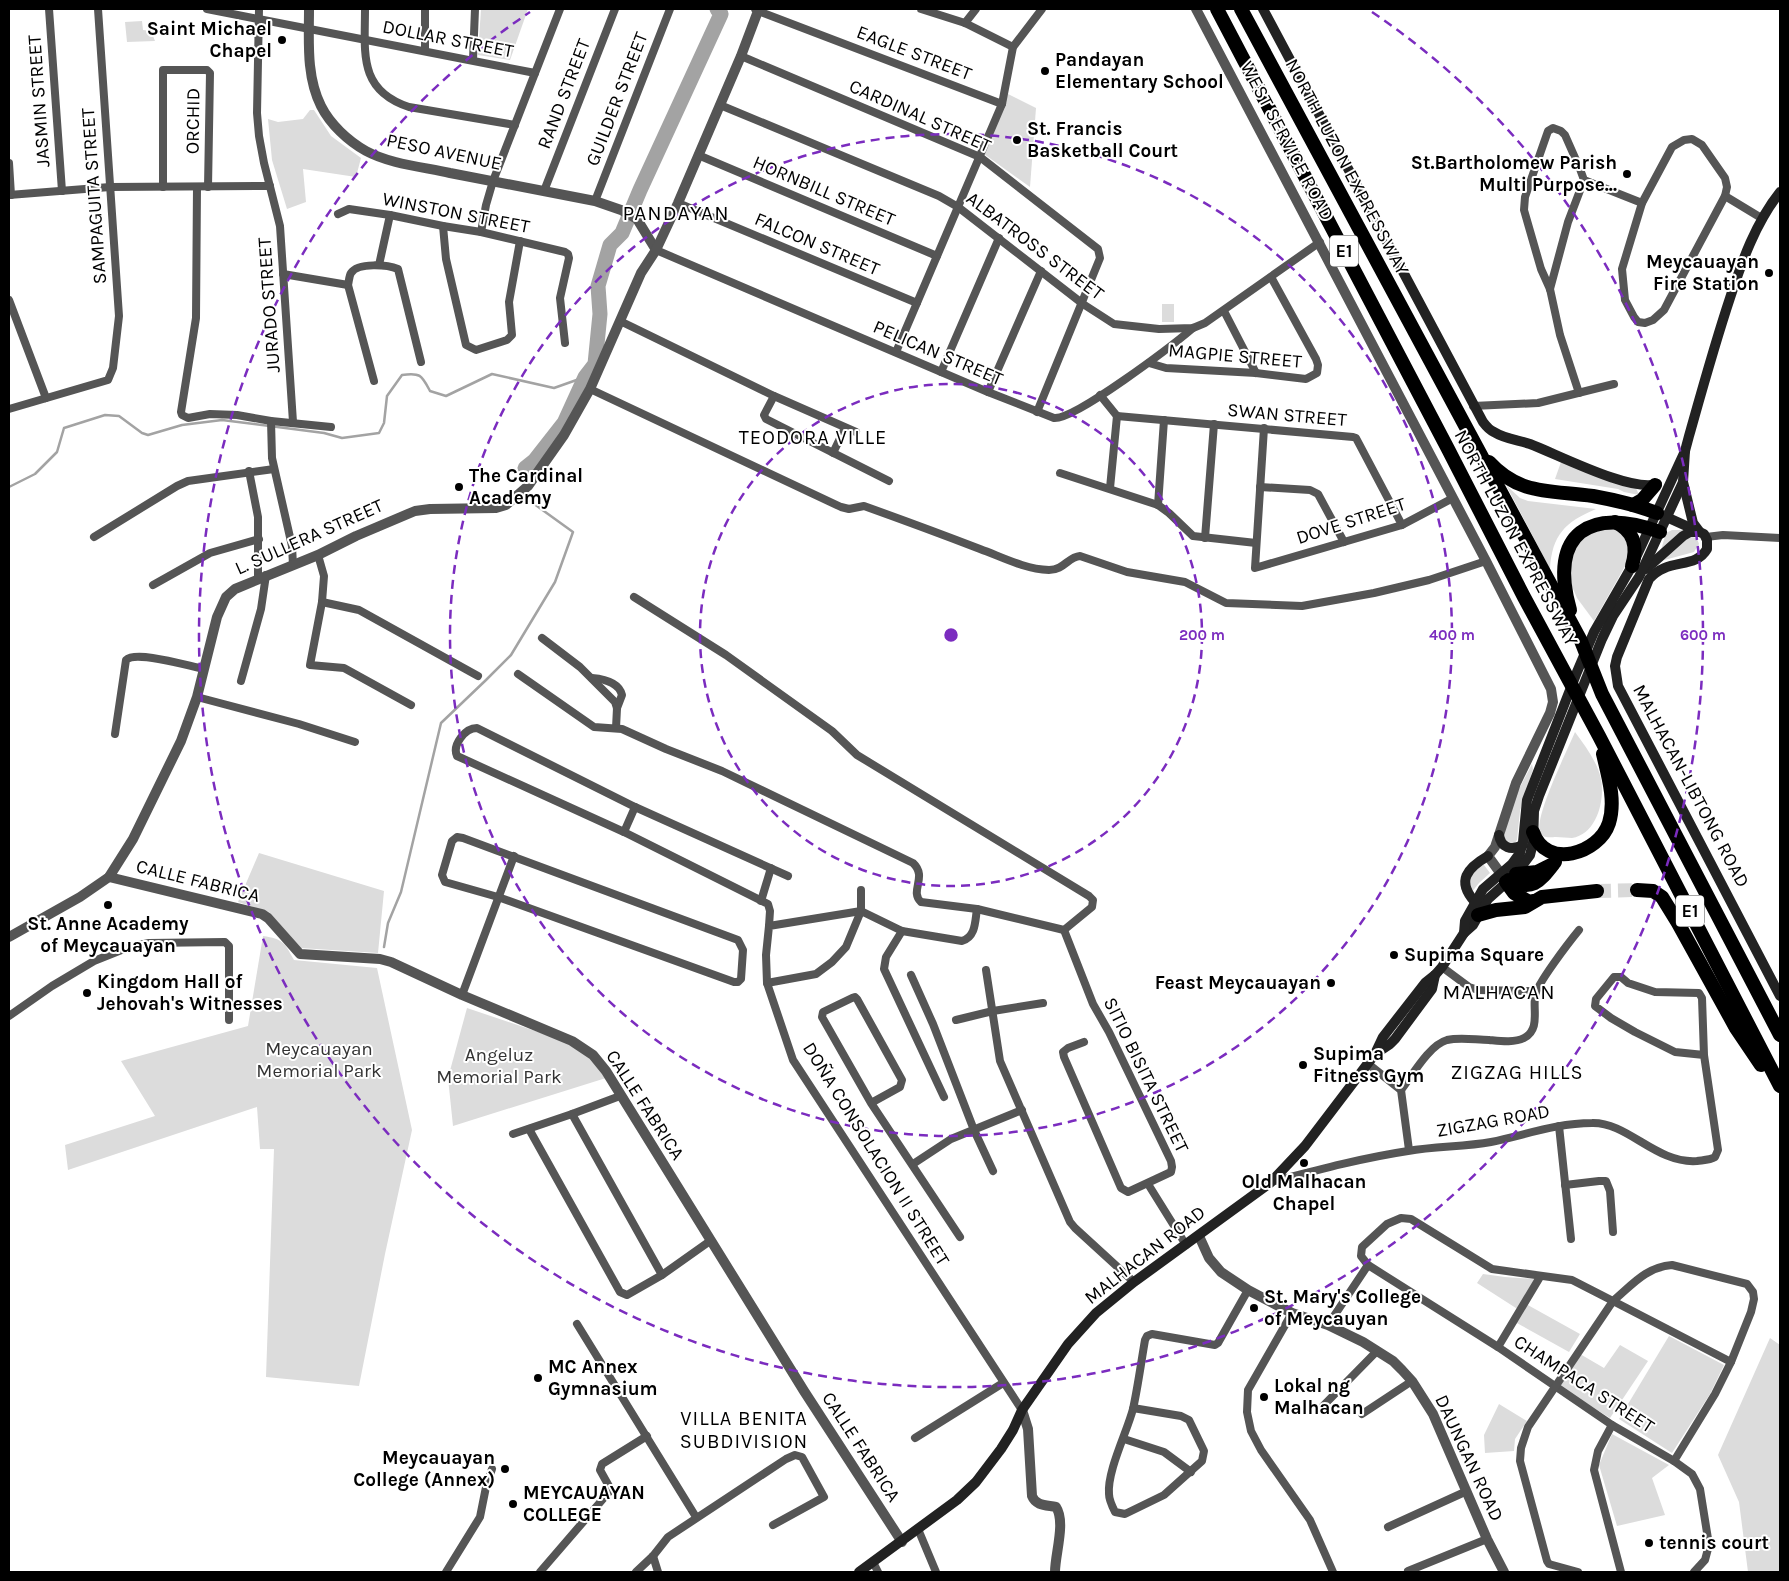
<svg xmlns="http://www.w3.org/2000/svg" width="1789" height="1581" font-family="Karla,sans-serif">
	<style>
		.green { fill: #dcdcdc }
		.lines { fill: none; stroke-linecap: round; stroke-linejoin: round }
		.stream { stroke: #a3a3a3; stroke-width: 2.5 }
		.river { stroke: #a3a3a3; stroke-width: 15 }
		.motorway-tunnel { stroke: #d9d9d9; stroke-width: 14; stroke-dasharray: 14 7; stroke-linecap: butt }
		.minor { stroke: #555; stroke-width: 8 }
		.tertiary { stroke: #555; stroke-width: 10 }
		.secondary { stroke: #222; stroke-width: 10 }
		.motorway { stroke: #000; stroke-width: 14 }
		.ring { fill: none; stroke: #7b2cbf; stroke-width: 2.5; stroke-dasharray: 9 6 }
		.poi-dot { fill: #000; stroke: #fff; stroke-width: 2 }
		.labels { text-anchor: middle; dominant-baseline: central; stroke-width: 4; stroke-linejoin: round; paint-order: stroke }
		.shield { fill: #fff; stroke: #4c4c4c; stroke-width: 1 }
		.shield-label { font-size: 18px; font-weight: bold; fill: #000 }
		.poi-label { font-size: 19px; font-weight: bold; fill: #000; stroke: #fff; text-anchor: start }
		.street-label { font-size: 19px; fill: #000; stroke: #fff }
		.park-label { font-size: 19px; fill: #333; stroke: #fff }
		.neighbourhood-label { font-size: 20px; letter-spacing: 1px; fill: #000; stroke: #fff }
		.quarter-label { font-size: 21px; letter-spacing: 1px; fill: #000; stroke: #fff }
		.centre { fill: #7b2cbf; stroke: #fff; stroke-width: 2.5 }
		.ring-label { font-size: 15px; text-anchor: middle; font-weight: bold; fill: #7b2cbf; stroke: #fff; stroke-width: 4; stroke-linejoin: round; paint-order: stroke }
	</style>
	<rect width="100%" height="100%" fill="#fff"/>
	<g class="green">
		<path d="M481,9H528L510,60L478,55Z"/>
		<path d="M142,21L143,30L151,31L155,41L127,42L125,22Z"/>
		<path d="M1008,94L1036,108L1030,187L984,154Z"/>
		<path d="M310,110H314L331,136L361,158L356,177L303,169L306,202L287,209L272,160L268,119L278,122L303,119Z"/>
		<rect x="1162" y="304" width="12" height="18"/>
		<path d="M1561,462L1636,488L1639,495L1624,492L1618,489L1555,479Z"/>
		<path d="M1506,485L1520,498L1528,501L1596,509C1565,522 1552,535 1550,569Z"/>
		<path d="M1606,526L1620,531L1628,544V561L1594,621L1577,598L1571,584L1569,557L1583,534Z"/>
		<path d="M1672,530H1683L1661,550L1666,533Z"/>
		<path d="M1686,537C1693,537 1697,536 1699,544L1694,552L1657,562Z"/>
		<path d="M1575,732C1585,746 1597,761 1601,779C1605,800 1597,834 1572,838C1567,838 1561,837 1556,837C1551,837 1542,839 1540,832C1534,817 1568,749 1575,732Z"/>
		<path d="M1532,764L1533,769L1520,811L1517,840L1514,844L1506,843L1503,835L1517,793Z"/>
		<path d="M259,853L384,891L378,953L300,948L269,912L238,902Z"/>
		<path d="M1480,864L1484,865L1490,873L1479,883L1471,893L1470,887L1471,870Z"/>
		<path d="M263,936C283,939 284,942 294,960L377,968L412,1130L385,1254L359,1386L266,1377L274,1149H260L257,1107L68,1170L65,1145L155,1116L121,1061L248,1026Z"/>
		<path d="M467,1008L562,1040L591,1058L606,1078L453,1126L448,1078Z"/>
		<path d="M1483,1274L1505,1277L1535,1279L1519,1310L1477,1283Z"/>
		<path d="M1526,1304L1580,1334L1569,1352L1515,1322Z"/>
		<path d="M1669,1336L1724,1365L1710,1394L1672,1453L1619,1419Z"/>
		<path d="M1770,1338L1780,1345V1572H1748L1739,1502L1718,1455Z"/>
		<path d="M1620,1345L1648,1361L1610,1418L1559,1386L1580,1354L1604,1368Z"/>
		<path d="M1499,1404L1527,1421L1515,1439L1514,1451L1485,1453L1484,1435Z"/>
		<path d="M1612,1434L1669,1465L1652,1478L1665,1515L1617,1526L1599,1465Z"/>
	</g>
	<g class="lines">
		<g class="stream">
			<path d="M523,480L525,468"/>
			<path d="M9,487L35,474L57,452L64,428L105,415L119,416L142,433L148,435L182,425L222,420L324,433L342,438L379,433L384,423L387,396L402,375C421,372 422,376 430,391L446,396L492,374L554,388L585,377"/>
			<path d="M384,947L388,923L401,892L441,723L486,680L511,655L555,582L573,532L530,501"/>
		</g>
		<path class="river" d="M525,468L535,460L564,423L585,377L595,364L600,314L598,286L610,245L622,233L640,190L721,14L717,9"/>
		<path class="motorway-tunnel" d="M1597,891L1637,890"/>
		<g class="minor">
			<path d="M49,9L62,191"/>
			<path d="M207,9L535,73"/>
			<path d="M259,9L257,113L259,136L264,163L280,226L293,422"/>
			<path d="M365,9C365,53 358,90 409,107L515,125"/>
			<path d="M921,9L965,23L1013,47"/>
			<path d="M758,11L1002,104"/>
			<path d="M965,23L976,9"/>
			<path d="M425,51V9"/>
			<path d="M741,56L980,157L1098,249L1100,258L1037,412"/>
			<path d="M473,60L475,9"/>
			<path d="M720,105L939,196L958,207L1083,304L1114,324L1159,329L1193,328L1205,323L1320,242"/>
			<path d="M1692,139L1702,145L1725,178L1727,187L1725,196L1664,310L1653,320L1645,323L1638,322L1634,317L1625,300L1622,269L1642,203L1672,147L1684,140Z"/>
			<path d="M698,155L937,256"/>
			<path d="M9,163L11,195"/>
			<path d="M163,187V70H207L210,73L208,187"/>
			<path d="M197,187L196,318L181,412L182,415L188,418L210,414L237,415L271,421L331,427"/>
			<path d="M544,191L615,9"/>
			<path d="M9,195L110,187L270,186"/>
			<path d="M1725,196L1763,219"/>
			<path d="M595,201L670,9"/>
			<path d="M678,203L917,303"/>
			<path d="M338,214L349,209L390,215L443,226L481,232L565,252L568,254L569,258L560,298L565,343"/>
			<path d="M443,226L446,259L466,345L476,350L507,340L512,335L509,302L520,241"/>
			<path d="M481,232L486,205L493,181L560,9"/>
			<path d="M656,250L988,392L1054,418C1075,420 1173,345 1193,328"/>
			<path d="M379,265L390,215"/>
			<path d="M283,274L348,285C349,281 349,276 351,273C358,262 388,265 398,269L421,362"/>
			<path d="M348,285L374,381"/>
			<path d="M1550,289L1568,222L1584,180"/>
			<path d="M9,300L46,398"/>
			<path d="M1224,311L1256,373"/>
			<path d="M620,321L774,396L764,415L766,419L889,481"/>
			<path d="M896,352L1002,104L1013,47L1042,9"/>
			<path d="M1149,363L1166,368L1256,373L1306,379L1317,373L1318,365L1316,359L1271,277"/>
			<path d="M941,372L999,238"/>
			<path d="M590,389L841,507L849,509L864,506C903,520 941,534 980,549C1002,557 1024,569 1049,570C1064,570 1068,557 1080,556L1127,572L1185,582L1226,603L1302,606L1374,593L1429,580L1486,561"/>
			<path d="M988,392L1041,271"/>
			<path d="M1579,393L1560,335L1550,289L1541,269L1524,210L1525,197L1548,131L1553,128L1561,131L1565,135L1580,169L1584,180L1642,203"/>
			<path d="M1100,395L1117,416"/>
			<path d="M774,396L856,432"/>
			<path d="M1473,406L1538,403L1614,384"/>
			<path d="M9,409L108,380L113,368L119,316L98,9"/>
			<path d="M1117,416L1353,437L1356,438L1402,525"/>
			<path d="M271,421L272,458L292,546L293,565"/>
			<path d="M1264,428L1255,568L1402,525L1453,498"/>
			<path d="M833,453L845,428"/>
			<path d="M249,471L258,517V578"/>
			<path d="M1060,473L1158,505L1169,513L1193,536L1256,543"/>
			<path d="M1260,487L1310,490L1318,494L1344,542"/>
			<path d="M1110,488L1117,416"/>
			<path d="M1158,505L1164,420"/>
			<path d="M94,537L177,486L188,481L274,469"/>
			<path d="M1706,537L1723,535L1780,538"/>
			<path d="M1205,538L1214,424"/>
			<path d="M318,555L324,576L322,602L310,665L344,668L411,705"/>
			<path d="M153,585L210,553L259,539"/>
			<path d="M322,602L359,610L478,676"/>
			<path d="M542,638L580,667L615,702L617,708L616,728"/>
			<path d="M518,674L594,727L622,729L666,749L722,771L913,863C928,877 909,891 921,902L977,909L1064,930L1092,907L1093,900L1089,896L857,755L832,731L726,655L634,597"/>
			<path d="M592,678C604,679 619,683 622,695L617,708"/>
			<path d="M241,681L261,609L266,575"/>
			<path d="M197,697L299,724L355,742"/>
			<path d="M115,734L126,660C136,650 188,666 204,669"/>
			<path d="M624,832L635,807"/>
			<path d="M457,837L463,838L738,940L743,950L741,979L738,982H734L498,897L445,882L442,875L452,841Z"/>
			<path d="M761,901L771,868"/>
			<path d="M977,909C975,921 976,937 962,941L902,931L861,911L769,926L766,955L767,983L793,1060L1022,1410"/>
			<path d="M769,926L770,911L768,904L624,832L457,756C452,745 465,728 477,728L635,807L788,876"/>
			<path d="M1064,930L1093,1004L1109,1032L1171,1161L1172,1167L1171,1172L1128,1192L1121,1188L1064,1057L1063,1052L1068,1048L1084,1042"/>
			<path d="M902,931L886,957L884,969L944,1097"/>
			<path d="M1442,967L1469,987L1478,990L1528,991L1535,994"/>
			<path d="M986,970L1000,1061L1070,1222L1075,1228L1134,1282"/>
			<path d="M911,975L933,1024L974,1130L993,1171"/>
			<path d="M767,983L816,974L832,962L846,947L861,911V890"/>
			<path d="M462,995L514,856"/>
			<path d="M9,1016L52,986L94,961L129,947L149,943L225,942L229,946V1020"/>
			<path d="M956,1020L993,1011L1043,1003"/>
			<path d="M1367,1063L1401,1090L1409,1150"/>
			<path d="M1401,1090C1412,1076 1429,1045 1447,1040C1461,1037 1476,1040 1489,1040C1500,1041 1514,1043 1524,1038C1540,1030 1533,1011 1535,996C1536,985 1570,941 1579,930"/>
			<path d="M871,1103L900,1087L902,1080L857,999L855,997L852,998L823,1012L822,1017L871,1103L960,1237"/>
			<path d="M572,1114L662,1275"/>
			<path d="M1559,1126L1571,1239"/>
			<path d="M529,1129L620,1292L627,1295L662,1275L710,1241"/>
			<path d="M513,1134L572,1114L620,1096"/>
			<path d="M913,1164L951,1139L1022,1110"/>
			<path d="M1271,1182C1317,1170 1362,1158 1408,1151C1436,1146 1464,1147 1491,1142C1525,1135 1557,1123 1592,1123C1628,1122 1656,1164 1697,1161C1704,1160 1710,1160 1715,1157L1718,1150L1704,1055L1702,998L1699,993L1655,992L1628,983L1621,977H1614L1596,999L1595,1006L1611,1018L1635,1032L1675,1052L1704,1055"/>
			<path d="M1148,1184L1186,1245"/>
			<path d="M1565,1185L1599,1181H1606L1610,1191L1613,1232"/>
			<path d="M1368,1265L1498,1347L1612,1425L1674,1461L1692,1474L1700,1489L1709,1545L1705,1560L1694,1572"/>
			<path d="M1292,1313L1248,1390L1247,1412L1251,1431L1261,1450L1310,1520L1333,1572"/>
			<path d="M577,1324L696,1517"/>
			<path d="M1328,1325L1368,1265L1361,1256L1362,1247L1387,1224L1401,1218L1411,1219L1492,1269L1572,1280L1613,1301C1632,1285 1646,1267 1672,1265L1747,1284L1753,1292L1754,1299L1751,1312L1731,1362L1715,1394L1674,1461"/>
			<path d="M1498,1347L1540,1277"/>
			<path d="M1323,1406L1377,1351"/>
			<path d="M1133,1408L1181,1416L1189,1420L1204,1451L1202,1461L1164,1495L1125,1514L1115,1512C1112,1506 1109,1500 1109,1494C1107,1471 1127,1432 1133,1409C1138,1386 1141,1363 1145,1340L1147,1336L1152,1334L1215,1345L1218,1343L1248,1290"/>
			<path d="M1362,1414L1412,1381"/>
			<path d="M1612,1425L1598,1451L1594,1470L1621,1572"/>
			<path d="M915,1438L1003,1383"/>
			<path d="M1124,1439L1164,1452L1191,1472"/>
			<path d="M1388,1527L1467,1491"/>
			<path d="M918,1529L936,1572"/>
			<path d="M653,1556L658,1572"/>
			<path d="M873,1562L878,1572"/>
			<path d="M1408,1571L1487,1539"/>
			<path d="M446,1572L480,1517L486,1487L492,1469"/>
			<path d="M540,1572L609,1492L610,1488L600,1470L602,1464L647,1436"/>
			<path d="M636,1572L653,1556L668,1537L786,1459L795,1455L802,1457L824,1497L773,1525"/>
			<path d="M1578,1572L1549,1564L1547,1561L1520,1461L1521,1448L1528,1427L1613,1301L1731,1362"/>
		</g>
		<g class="tertiary">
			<path d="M309,9C309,41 306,76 321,106C330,124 348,141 366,151C390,164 423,167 450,173C499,182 547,192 595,201L621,210L637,219L656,250"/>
			<path d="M1196,9L1486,561L1551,689L1553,702L1550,713L1516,783L1495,847L1488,856L1501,874"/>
			<path d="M109,877L262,914L268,918L300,954L380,959L391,962L462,995L572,1041L593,1055L606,1071L804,1391L902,1542"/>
			<path d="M9,937L80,897L109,877L133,839L181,741L197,697L217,617L226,597L235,589L318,555L356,536L415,511L430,509L496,508L506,505L528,486L564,435L590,389L641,273L656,250L678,203L741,56L758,11L756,9"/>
			<path d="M1199,1236L1209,1258L1221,1272L1248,1290L1292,1313L1328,1325L1363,1342L1393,1361L1402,1370L1412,1381L1433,1414L1487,1539L1504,1572"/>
			<path d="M1022,1410L1028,1429L1032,1496C1036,1506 1046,1505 1056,1507C1066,1522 1055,1554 1055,1572"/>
		</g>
		<g class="secondary">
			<path d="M1263,9L1483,422C1486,426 1489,430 1494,432C1505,439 1518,440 1530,444C1559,455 1630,492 1657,484"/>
			<path d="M1683,482L1693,523L1699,531"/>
			<path d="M1662,515L1704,534L1707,540V549C1695,570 1668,557 1649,579L1617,657L1615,666L1618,686L1780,996"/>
			<path d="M1646,569L1683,536L1690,532H1698"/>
			<path d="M1499,835C1501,848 1511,851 1523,845"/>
			<path d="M1475,902C1456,881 1467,868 1488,856"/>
			<path d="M1464,933L1473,925L1488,899L1516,874L1530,855L1533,843L1534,811L1539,796L1602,639L1613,616L1639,577L1683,482L1685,451L1689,436C1702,390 1715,343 1730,298C1742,261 1756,222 1780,192"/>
			<path d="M1375,1054L1390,1044L1395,1039L1432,989L1435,975"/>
			<path d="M859,1572L957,1500L976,1482L1001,1449L1013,1430L1022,1410L1068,1344L1096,1313L1134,1282L1270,1183L1305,1146L1375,1054L1383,1037L1425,983L1435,975L1442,967L1464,933L1465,921L1483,889L1512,864L1520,853L1523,842L1527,800L1577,672L1594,632L1632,566L1685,451"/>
		</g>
		<g class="motorway">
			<path d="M1217,9L1448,449L1524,597L1599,736L1780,1086"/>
			<path d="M1241,9L1581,641L1602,694L1780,1035"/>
			<path d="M1489,462C1520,496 1552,490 1593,496C1615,500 1636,505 1657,513"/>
			<path d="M1633,505L1642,500L1655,485"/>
			<path d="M1615,522C1634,531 1638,546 1632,566"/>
			<path d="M1570,610C1548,533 1590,506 1660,532"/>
			<path d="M1533,832C1546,870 1599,854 1609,823C1616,801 1608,775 1603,754"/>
			<path d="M1516,874L1537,872L1551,865"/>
			<path d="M1509,880C1533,892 1540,881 1555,862"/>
			<path d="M1506,882L1514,893L1529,902L1533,901"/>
			<path d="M1637,890L1653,891L1662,897L1678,923L1736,1028L1761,1065"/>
			<path d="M1478,915L1496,910L1525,907L1542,897L1597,891"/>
		</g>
	</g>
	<g class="ring">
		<circle cx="951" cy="635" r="251"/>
		<circle cx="951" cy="635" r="501"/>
		<path d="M1372 12A752 752 0 1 1 530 12"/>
	</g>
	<g class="poi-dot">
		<circle cx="282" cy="40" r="5"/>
		<circle cx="1045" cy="71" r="5"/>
		<circle cx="1017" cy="140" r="5"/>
		<circle cx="1627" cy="174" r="5"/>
		<circle cx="1769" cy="273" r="5"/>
		<circle cx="459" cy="487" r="5"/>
		<circle cx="108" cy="905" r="5"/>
		<circle cx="1394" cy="955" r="5"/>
		<circle cx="1331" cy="983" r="5"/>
		<circle cx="87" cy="993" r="5"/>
		<circle cx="1303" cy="1065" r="5"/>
		<circle cx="1304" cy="1163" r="5"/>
		<circle cx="1254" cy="1308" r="5"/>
		<circle cx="538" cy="1378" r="5"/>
		<circle cx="1264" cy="1397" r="5"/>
		<circle cx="505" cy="1469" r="5"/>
		<circle cx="513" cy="1504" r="5"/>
		<circle cx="1649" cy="1543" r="5"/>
	</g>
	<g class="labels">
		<g class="shield">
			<rect x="1330" y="235.5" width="28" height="31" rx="4"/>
			<rect x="1676" y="895.5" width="28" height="31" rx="4"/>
		</g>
		<g class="shield-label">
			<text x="1344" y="251">E1</text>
			<text x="1690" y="911">E1</text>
		</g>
		<g class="poi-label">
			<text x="272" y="29" text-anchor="end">Saint Michael<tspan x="272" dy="22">Chapel</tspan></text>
			<text x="1055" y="60">Pandayan<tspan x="1055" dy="22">Elementary School</tspan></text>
			<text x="1027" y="129">St. Francis<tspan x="1027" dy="22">Basketball Court</tspan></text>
			<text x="1617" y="163" text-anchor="end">St.Bartholomew Parish<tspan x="1617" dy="22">Multi Purpose...</tspan></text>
			<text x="1759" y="262" text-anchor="end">Meycauayan<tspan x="1759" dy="22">Fire Station</tspan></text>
			<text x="469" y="476">The Cardinal<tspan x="469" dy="22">Academy</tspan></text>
			<text x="108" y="924" text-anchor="middle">St. Anne Academy<tspan x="108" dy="22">of Meycauayan</tspan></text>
			<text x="1404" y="955">Supima Square</text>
			<text x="97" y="982">Kingdom Hall of<tspan x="97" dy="22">Jehovah's Witnesses</tspan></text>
			<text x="1321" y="983" text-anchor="end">Feast Meycauayan</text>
			<text x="1313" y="1054">Supima<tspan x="1313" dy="22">Fitness Gym</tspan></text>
			<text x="1304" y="1182" text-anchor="middle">Old Malhacan<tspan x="1304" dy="22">Chapel</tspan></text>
			<text x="1264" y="1297">St. Mary's College<tspan x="1264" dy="22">of Meycauyan</tspan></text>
			<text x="548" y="1367">MC Annex<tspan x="548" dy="22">Gymnasium</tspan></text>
			<text x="1274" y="1386">Lokal ng<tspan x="1274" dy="22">Malhacan</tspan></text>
			<text x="495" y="1458" text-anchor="end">Meycauayan<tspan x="495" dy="22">College (Annex)</tspan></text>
			<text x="523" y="1493">MEYCAUAYAN<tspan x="523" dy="22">COLLEGE</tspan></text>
			<text x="1659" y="1543">tennis court</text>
		</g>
		<g class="street-label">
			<text transform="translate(448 39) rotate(11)">DOLLAR STREET</text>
			<text transform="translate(914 53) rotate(21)">EAGLE STREET</text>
			<text transform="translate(564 94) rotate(-69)">RAND STREET</text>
			<text transform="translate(617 99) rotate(-69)">GUILDER STREET</text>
			<text transform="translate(39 101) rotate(-94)">JASMIN STREET</text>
			<text transform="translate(920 116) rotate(24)">CARDINAL STREET</text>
			<text transform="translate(193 121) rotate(-89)">ORCHID</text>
			<text transform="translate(1287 141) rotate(62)">WEST SERVICE ROAD</text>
			<text transform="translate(444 152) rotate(12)">PESO AVENUE</text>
			<text transform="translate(1347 167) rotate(62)">NORTH LUZON EXPRESSWAY</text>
			<text transform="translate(824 191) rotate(23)">HORNBILL STREET</text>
			<text transform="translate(94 196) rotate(-94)">SAMPAGUITA STREET</text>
			<text transform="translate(456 213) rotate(11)">WINSTON STREET</text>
			<text transform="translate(817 244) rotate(23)">FALCON STREET</text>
			<text transform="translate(1035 246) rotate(37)">ALBATROSS STREET</text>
			<text transform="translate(269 305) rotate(-94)">JURADO STREET</text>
			<text transform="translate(938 353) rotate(23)">PELICAN STREET</text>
			<text transform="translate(1235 356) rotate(5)">MAGPIE STREET</text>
			<text transform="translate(1287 415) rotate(5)">SWAN STREET</text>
			<text transform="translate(1351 521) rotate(-18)">DOVE STREET</text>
			<text transform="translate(309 537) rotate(-24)">L. SULLERA STREET</text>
			<text transform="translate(1516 538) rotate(62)">NORTH LUZON EXPRESSWAY</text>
			<text transform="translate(1691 786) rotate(62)">MALHACAN-LIBTONG ROAD</text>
			<text transform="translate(198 881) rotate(14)">CALLE FABRICA</text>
			<text transform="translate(1146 1075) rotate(64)">SITIO BISITA STREET</text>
			<text transform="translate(645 1105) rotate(57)">CALLE FABRICA</text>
			<text transform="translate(1493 1121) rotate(-10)">ZIGZAG ROAD</text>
			<text transform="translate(876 1154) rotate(58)">DOÑA CONSOLACION II STREET</text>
			<text transform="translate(1145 1255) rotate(-38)">MALHACAN ROAD</text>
			<text transform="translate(1584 1384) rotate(33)">CHAMPACA STREET</text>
			<text transform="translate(861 1447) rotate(57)">CALLE FABRICA</text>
			<text transform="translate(1469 1458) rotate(65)">DAUNGAN ROAD</text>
		</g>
		<g class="park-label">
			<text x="319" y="1049">Meycauayan<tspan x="319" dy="22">Memorial Park</tspan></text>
			<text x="499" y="1055">Angeluz<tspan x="499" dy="22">Memorial Park</tspan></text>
		</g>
		<g class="neighbourhood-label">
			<text x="813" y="437">TEODORA VILLE</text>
			<text x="1517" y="1072">ZIGZAG HILLS</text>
			<text x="744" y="1418">VILLA BENITA<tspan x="744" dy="23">SUBDIVISION</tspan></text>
		</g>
		<g class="quarter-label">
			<text x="676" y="213">PANDAYAN</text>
			<text x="1499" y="992">MALHACAN</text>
		</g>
	</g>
	<circle cx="951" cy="635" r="8" class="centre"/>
	<g class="ring-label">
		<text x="1202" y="640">200 m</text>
		<text x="1452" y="640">400 m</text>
		<text x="1703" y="640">600 m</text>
	</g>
	<rect width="1789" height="1581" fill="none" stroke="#000000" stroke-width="20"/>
</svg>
